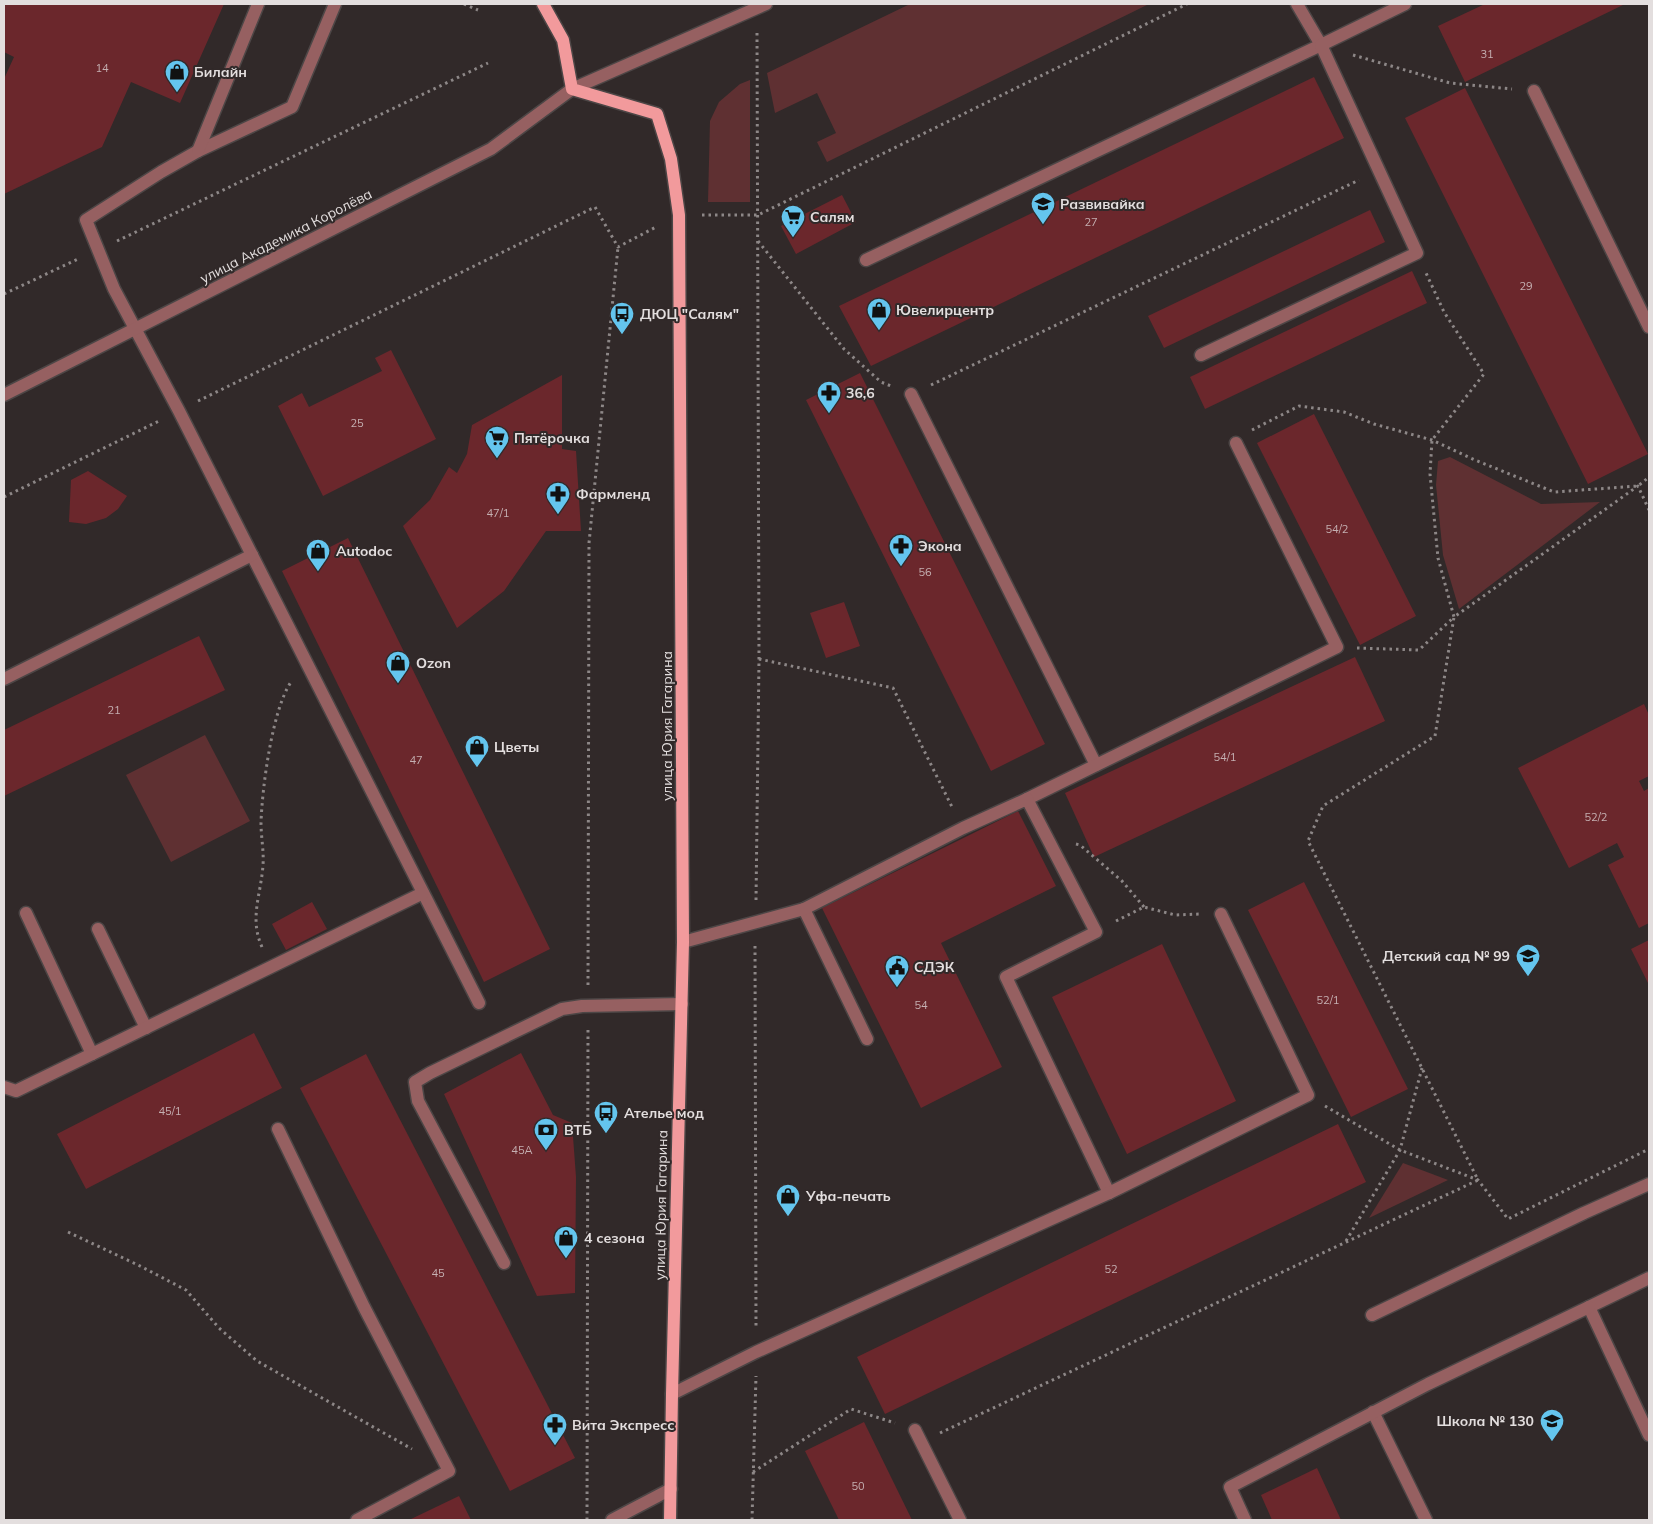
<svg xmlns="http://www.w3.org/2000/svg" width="1653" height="1524" font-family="Mulish,sans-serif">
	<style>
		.green { fill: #5f3032 }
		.building { fill: #6b272c }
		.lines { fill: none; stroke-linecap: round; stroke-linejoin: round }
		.minor-casing { stroke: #4d4646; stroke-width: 15 }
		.major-casing { stroke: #4d4646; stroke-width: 15 }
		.path { stroke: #8d8787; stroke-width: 3; stroke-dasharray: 2.5 4; stroke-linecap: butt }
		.minor { stroke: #966061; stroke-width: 12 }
		.major { stroke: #f29a9c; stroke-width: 12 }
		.labels { text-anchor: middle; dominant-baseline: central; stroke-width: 4; stroke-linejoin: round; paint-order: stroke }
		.number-label { font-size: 11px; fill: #c5b0b2 }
		.poi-label { font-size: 14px; font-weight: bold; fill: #e3dede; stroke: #312929; text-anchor: start }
		.street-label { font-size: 14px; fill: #e3dede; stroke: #312929 }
	</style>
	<rect width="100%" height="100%" fill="#312929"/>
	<g class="green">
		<path d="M910,4H1149L827,162L817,142L836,133L817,93L775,113L767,73Z"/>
		<path d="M750,80V202H708L710,121L719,102L740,84Z"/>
		<path d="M1450,457L1541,504L1600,502L1459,609L1443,555L1436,485L1438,461Z"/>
		<path d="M205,735L250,821L171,862L126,775Z"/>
		<path d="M1403,1163L1448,1180L1369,1218Z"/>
	</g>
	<g class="building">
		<path d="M4,4H224L180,103L131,82L102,147L4,194V79L14,57L4,52Z"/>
		<path d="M1485,4H1625L1465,82L1438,26Z"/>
		<path d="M1314,77L1344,138L871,366L839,306Z"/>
		<path d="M1465,88L1648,454L1588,484L1405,118Z"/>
		<path d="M842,195L856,222L796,254L781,226Z"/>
		<path d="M1370,210L1385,242L1164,348L1148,316Z"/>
		<path d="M1412,271L1427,303L1205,409L1190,377Z"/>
		<path d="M391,350L436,439L323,496L278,406L302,393L309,407L382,371L375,358Z"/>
		<path d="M860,373L1045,744L991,771L806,400Z"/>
		<path d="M562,375V449L576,451L581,531H546L504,591L457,628L403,526L430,500L449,467L457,473L467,454L472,425Z"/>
		<path d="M1314,414L1416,616L1360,645L1257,443Z"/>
		<path d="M88,471L127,496L118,509L106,518L86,524L69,522L71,480Z"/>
		<path d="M348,538L550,949L484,982L282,571Z"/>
		<path d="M844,602L860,646L826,658L810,613Z"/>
		<path d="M199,636L225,690L4,796V730Z"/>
		<path d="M1355,657L1385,721L1094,857L1065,793Z"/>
		<path d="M1644,704L1649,715V776L1639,781L1644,791L1649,788V923L1639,928L1608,865L1624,857L1617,843L1569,868L1518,768Z"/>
		<path d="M1018,811L1056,886L941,943L1002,1067L921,1108L822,908Z"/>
		<path d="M1304,882L1408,1089L1351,1117L1248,910Z"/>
		<path d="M312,902L327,929L286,950L272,924Z"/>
		<path d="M1649,940V985L1631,949Z"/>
		<path d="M1162,944L1236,1101L1127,1154L1052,997Z"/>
		<path d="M254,1033L282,1088L86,1189L57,1134Z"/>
		<path d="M521,1053L553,1115L572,1123L576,1177L575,1293L537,1296L444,1094Z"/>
		<path d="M366,1054L575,1458L510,1491L300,1088Z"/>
		<path d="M1338,1124L1366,1182L885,1414L857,1357Z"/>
		<path d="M864,1422L912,1520H839L805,1451Z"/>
		<path d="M1317,1468L1341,1520H1272L1261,1495Z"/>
		<path d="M459,1496L471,1520H409Z"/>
	</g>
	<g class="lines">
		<defs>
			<g id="minor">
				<path d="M335,4L292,107L198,151L161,172L86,220L114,289L179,411L479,1003"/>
				<path d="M1534,91L1649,327"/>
				<path d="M198,151L258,4"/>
				<path d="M866,260L1321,45L1297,4"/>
				<path d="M1201,355L1417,253L1321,45L1405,4"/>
				<path d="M911,394L1096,765"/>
				<path d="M4,395L491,149L572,89L766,4"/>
				<path d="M4,679L252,555"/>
				<path d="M1027,799L1337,647L1236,443"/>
				<path d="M804,909L867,1039"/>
				<path d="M26,913L92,1054"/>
				<path d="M98,929L146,1028"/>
				<path d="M683,942L804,909L963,828L1027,799L1096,932L1006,977L1109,1193"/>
				<path d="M4,1087L16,1091L423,893"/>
				<path d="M278,1129L364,1307L449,1471L357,1520"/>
				<path d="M504,1263L418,1101L415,1082L430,1073L562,1009L582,1006L682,1004"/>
				<path d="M1649,1278L1589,1307L1649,1435"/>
				<path d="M1372,1315L1584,1213L1649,1184"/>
				<path d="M672,1394L756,1352L1109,1193L1308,1095L1221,914"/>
				<path d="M1373,1412L1426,1520"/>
				<path d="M915,1430L960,1520"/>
				<path d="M612,1520L671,1489"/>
				<path d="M1245,1520L1230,1487L1428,1384L1589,1307"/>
			</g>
			<path id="major" d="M543,4L563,40L572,89L657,114L671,159L679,215L683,942L672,1394L670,1520"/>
		</defs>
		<use href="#minor" class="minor-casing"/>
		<use href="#major" class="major-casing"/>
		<g class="path">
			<path d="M464,4L478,10"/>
			<path d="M1353,55L1450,83L1512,89"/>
			<path d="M702,215H758L1187,4"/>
			<path d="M117,241L488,63"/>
			<path d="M758,241L844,349L881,382L891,386"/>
			<path d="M4,294L78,259"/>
			<path d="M931,385L1359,180"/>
			<path d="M198,401L595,207L618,247L656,227"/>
			<path d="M1252,430L1299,406L1344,412L1374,424L1432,440L1475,460L1554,492L1638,486L1649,477"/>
			<path d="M4,497L159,421"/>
			<path d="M1357,648L1419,650L1454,617L1438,558L1430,474L1432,440L1484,374L1444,312L1426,273"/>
			<path d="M759,659L893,688L953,809"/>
			<path d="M1076,844L1080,845L1122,881L1144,907"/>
			<path d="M756,900L759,659L757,33"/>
			<path d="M1116,921L1144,907L1175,915L1201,914"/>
			<path d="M755,946L756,1327"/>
			<path d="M262,947C249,918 261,895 263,865C264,851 261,837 261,823C262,789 272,710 291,682"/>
			<path d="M588,985L589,543L618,247"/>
			<path d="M1325,1106L1400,1150L1478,1180L1508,1219L1649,1149"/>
			<path d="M68,1232L138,1265L186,1290L219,1328L257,1361L412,1449"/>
			<path d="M1346,1241L1400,1150L1422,1068"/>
			<path d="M940,1433L1478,1180L1308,841L1323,806L1435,736L1454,617L1638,486L1649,510"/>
			<path d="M753,1472L851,1409L895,1423"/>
			<path d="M587,1520L588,1028"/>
			<path d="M752,1520L756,1376"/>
		</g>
		<use href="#minor" class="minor"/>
		<use href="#major" class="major"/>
	</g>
	<defs>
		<symbol id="shop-pin" viewBox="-11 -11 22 30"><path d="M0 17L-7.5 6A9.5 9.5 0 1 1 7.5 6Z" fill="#64c5ee" stroke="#312929"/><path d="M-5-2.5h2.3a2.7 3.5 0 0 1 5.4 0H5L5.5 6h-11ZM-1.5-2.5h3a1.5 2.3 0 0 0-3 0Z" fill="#111"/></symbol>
		<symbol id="school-pin" viewBox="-11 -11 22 30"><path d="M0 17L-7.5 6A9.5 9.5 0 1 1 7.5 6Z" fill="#64c5ee" stroke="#312929"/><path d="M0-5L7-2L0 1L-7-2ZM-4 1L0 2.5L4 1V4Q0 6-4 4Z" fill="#111"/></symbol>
		<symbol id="supermarket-pin" viewBox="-11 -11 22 30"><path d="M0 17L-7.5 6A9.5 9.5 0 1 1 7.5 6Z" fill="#64c5ee" stroke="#312929"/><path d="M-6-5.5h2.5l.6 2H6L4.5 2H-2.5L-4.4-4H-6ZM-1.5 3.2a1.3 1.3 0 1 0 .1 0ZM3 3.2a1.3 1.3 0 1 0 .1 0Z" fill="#111"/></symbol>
		<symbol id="bus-pin" viewBox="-11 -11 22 30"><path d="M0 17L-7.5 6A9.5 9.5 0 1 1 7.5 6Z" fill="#64c5ee" stroke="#312929"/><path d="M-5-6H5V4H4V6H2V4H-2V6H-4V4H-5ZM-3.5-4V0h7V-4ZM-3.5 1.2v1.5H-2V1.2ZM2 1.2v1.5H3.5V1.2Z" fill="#111"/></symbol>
		<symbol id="pharmacy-pin" viewBox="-11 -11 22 30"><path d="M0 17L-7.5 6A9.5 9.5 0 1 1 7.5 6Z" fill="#64c5ee" stroke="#312929"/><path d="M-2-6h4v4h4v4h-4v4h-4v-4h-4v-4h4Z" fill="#111"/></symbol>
		<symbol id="civic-pin" viewBox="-11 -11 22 30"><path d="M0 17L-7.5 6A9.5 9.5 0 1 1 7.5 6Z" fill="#64c5ee" stroke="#312929"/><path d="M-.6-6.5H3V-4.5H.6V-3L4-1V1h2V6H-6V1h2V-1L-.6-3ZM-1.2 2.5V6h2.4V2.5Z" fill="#111"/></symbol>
		<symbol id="bank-pin" viewBox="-11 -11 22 30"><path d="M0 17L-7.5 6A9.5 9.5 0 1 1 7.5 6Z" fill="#64c5ee" stroke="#312929"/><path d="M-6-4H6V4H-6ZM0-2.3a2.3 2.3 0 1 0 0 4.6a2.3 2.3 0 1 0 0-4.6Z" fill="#111"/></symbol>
	</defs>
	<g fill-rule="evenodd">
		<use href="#shop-pin" x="163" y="58" width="28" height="38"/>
		<use href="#school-pin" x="1029" y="190" width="28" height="38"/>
		<use href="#supermarket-pin" x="779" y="203" width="28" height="38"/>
		<use href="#shop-pin" x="865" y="296" width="28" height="38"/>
		<use href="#bus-pin" x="608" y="300" width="28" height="38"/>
		<use href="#pharmacy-pin" x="815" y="379" width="28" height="38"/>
		<use href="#supermarket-pin" x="483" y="424" width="28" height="38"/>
		<use href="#pharmacy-pin" x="544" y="480" width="28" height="38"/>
		<use href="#pharmacy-pin" x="887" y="532" width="28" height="38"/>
		<use href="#shop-pin" x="304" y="537" width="28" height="38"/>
		<use href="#shop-pin" x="384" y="649" width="28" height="38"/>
		<use href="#shop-pin" x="463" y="733" width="28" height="38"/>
		<use href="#school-pin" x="1514" y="942" width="28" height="38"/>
		<use href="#civic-pin" x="883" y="953" width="28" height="38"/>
		<use href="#bus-pin" x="592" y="1099" width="28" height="38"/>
		<use href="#bank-pin" x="532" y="1116" width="28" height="38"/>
		<use href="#shop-pin" x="774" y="1182" width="28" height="38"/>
		<use href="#shop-pin" x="552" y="1224" width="28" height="38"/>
		<use href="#school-pin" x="1538" y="1407" width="28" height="38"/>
		<use href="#pharmacy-pin" x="541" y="1411" width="28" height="38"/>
	</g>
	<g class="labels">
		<g class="number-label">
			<text x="1487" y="54">31</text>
			<text x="102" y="68">14</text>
			<text x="1091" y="222">27</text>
			<text x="1526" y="286">29</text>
			<text x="357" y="423">25</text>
			<text x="498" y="513">47/1</text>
			<text x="1337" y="529">54/2</text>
			<text x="925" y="572">56</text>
			<text x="114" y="710">21</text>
			<text x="1225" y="757">54/1</text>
			<text x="416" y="760">47</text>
			<text x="1596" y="817">52/2</text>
			<text x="1328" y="1000">52/1</text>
			<text x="921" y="1005">54</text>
			<text x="170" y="1111">45/1</text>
			<text x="522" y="1150">45А</text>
			<text x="1111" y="1269">52</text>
			<text x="438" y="1273">45</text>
			<text x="858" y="1486">50</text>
		</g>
		<g class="poi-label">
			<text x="194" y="72">Билайн</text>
			<text x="1060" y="204">Развивайка</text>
			<text x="810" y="217">Салям</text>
			<text x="896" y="310">Ювелирцентр</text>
			<text x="640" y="314">ДЮЦ "Салям"</text>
			<text x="846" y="393">36,6</text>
			<text x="514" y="438">Пятёрочка</text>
			<text x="576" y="494">Фармленд</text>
			<text x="918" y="546">Экона</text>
			<text x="336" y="551">Autodoc</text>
			<text x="416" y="663">Ozon</text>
			<text x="494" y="747">Цветы</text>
			<text x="1510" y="956" text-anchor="end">Детский сад № 99</text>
			<text x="914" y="967">СДЭК</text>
			<text x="624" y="1113">Ателье мод</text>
			<text x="564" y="1130">ВТБ</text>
			<text x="806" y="1196">Уфа-печать</text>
			<text x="584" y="1238">4 сезона</text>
			<text x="1534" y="1421" text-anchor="end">Школа № 130</text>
			<text x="572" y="1425">Вита Экспресс</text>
		</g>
		<g class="street-label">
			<text transform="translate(286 236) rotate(-27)">улица Академика Королёва</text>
			<text transform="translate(667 726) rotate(-90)">улица Юрия Гагарина</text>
			<text transform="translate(661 1205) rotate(-89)">улица Юрия Гагарина</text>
		</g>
	</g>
	<rect width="1653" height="1524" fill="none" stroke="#e3dede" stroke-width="10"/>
</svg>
